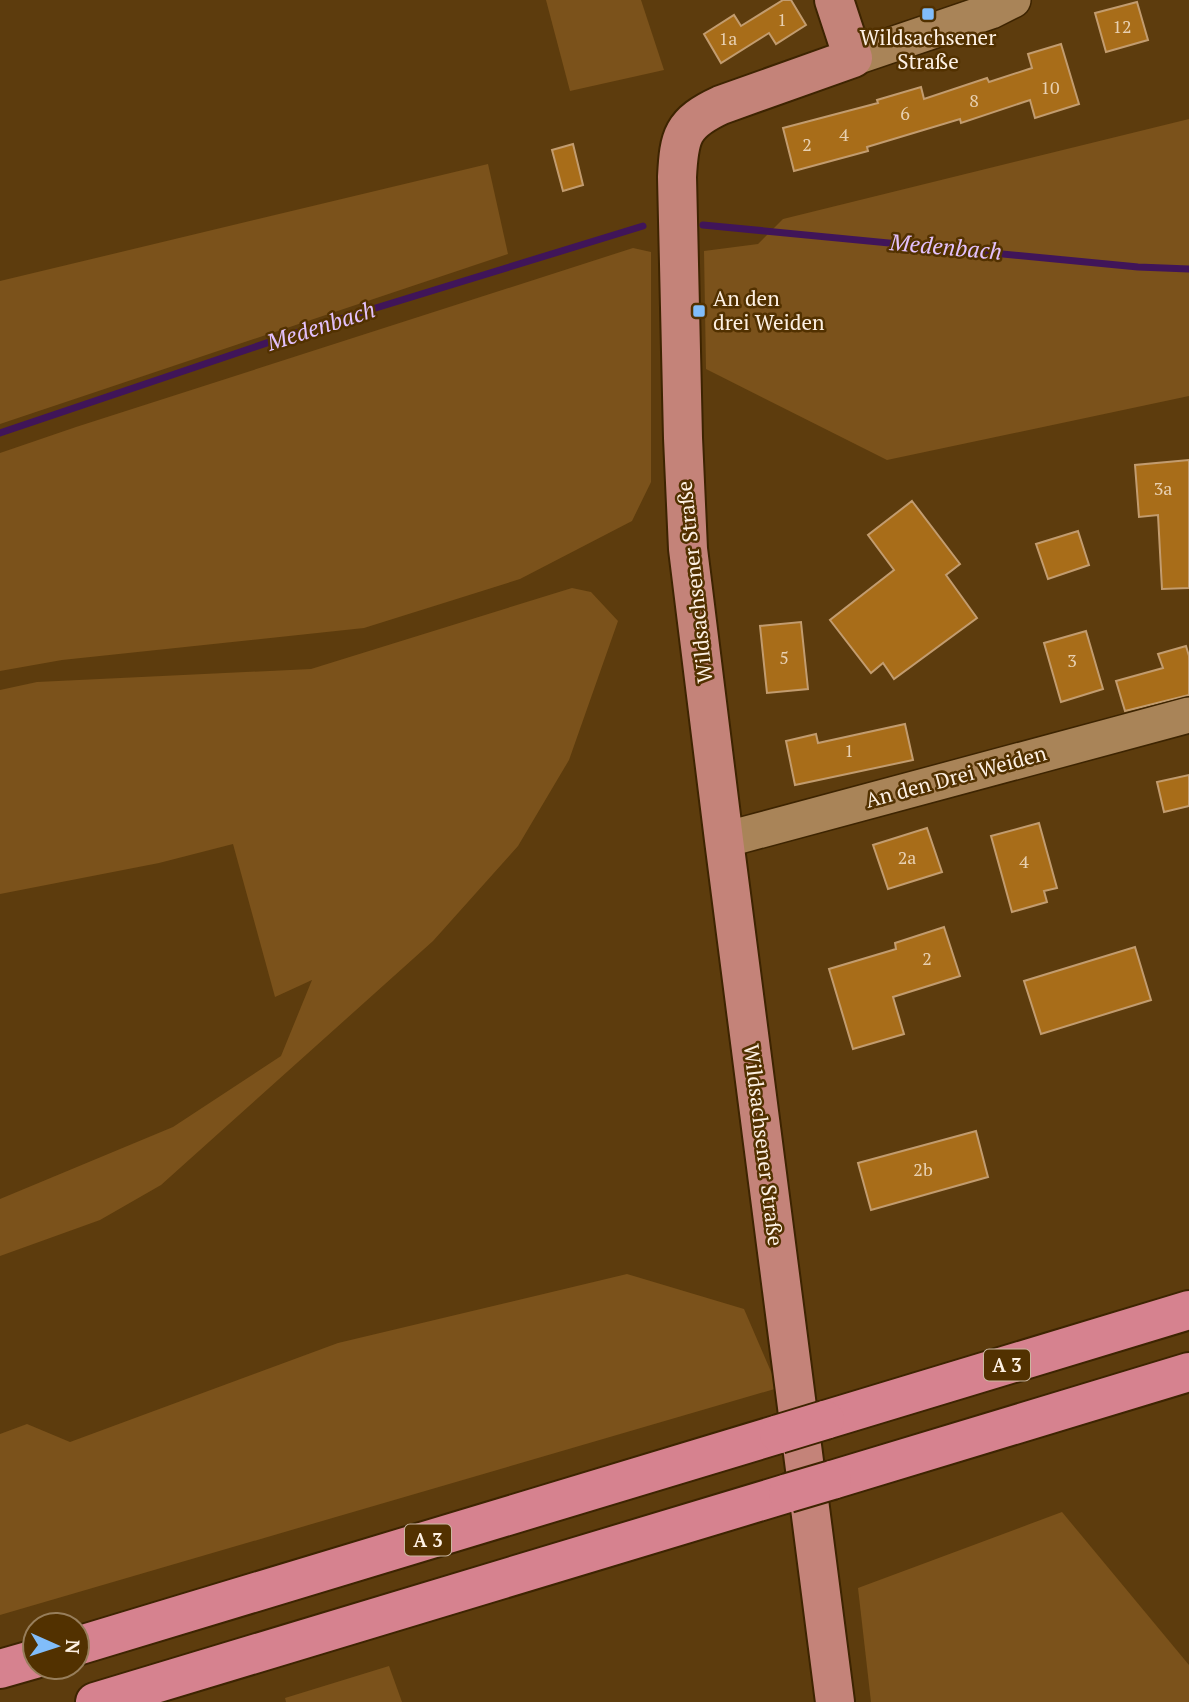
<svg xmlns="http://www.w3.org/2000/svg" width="1189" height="1702" font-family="'PT Serif',serif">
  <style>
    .green { fill: #7b521b }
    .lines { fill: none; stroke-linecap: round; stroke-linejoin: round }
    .stream { stroke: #401559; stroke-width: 7 }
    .building { fill: #a86d19; stroke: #c29c6f; stroke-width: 2 }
    .minor-casing { stroke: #3d2401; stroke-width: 38 }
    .major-casing { stroke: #3d2401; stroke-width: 42 }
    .highway-casing { stroke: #3d2401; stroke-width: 42 }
    .minor { stroke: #a98458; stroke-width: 35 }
    .major { stroke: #c48379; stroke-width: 38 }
    .highway { stroke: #d6828f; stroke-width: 38 }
    .highway-bridge-casing { stroke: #3d2401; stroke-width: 42; stroke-linecap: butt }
    .highway-bridge { stroke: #d6828f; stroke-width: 38 }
    .poi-dot { fill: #81bdfa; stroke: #523100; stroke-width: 2.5 }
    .labels { text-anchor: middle; stroke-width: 5; stroke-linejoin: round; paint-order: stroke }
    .number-label { font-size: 18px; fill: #e8d0b1 }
    .shield { fill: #523100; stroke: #cab7a0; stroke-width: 2 }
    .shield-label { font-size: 19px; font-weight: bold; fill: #fef1e4 }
    .poi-label { font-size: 21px; fill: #fef1e4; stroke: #523100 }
    .street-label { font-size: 21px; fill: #fef1e4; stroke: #523100 }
    .water-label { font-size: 23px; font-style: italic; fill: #e3c1fd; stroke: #523100 }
  </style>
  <rect width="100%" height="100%" fill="#5d3c0d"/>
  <g class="green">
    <path d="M546,0H641L664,70L570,91Z"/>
    <path d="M1189,119V396L887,460L706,369L704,251L758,244L783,219Z"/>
    <path d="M488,164L508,254L0,424V281Z"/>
    <path d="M633,248L651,252V482L632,521L520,579L364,628L62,660L0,671V453L76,427Z"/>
    <path d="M572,588L591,592L618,621L569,760L518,846L433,941L161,1185L100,1220L0,1256V1199L173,1127L281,1056L312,980L275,997L233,844L159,863L0,894V690L37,682L311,669Z"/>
    <path d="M627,1274L744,1309L778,1388L0,1615V1434L27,1424L70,1442L338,1343Z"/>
    <path d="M1062,1512L1189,1665V1702H871L858,1588Z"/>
    <path d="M389,1666L402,1702H286L285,1698Z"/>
  </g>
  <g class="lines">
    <g class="stream">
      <path d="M703,225L1138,267L1189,269"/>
      <path d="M0,433L317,326L643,226"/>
    </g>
  </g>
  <g class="building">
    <path d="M783,0H791L806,25L776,44L769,33L721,63L704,34L734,15L741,26Z"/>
    <path d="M1137,2L1148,40L1106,52L1095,13Z"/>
    <path d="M1061,44L1079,104L1035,118L1030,100L961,123L960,119L867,147L868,151L794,171L783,128L878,103L877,100L921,87L924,99L987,78L989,82L1032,68L1028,54Z"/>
    <path d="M573,144L583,185L563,191L552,150Z"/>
    <path d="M1189,460V588L1162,589L1158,515L1139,517L1135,465Z"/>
    <path d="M912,501L960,564L946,575L977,618L894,679L883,663L871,673L830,620L894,570L868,535Z"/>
    <path d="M1078,531L1089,565L1048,579L1036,544Z"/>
    <path d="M801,622L808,689L767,693L760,626Z"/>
    <path d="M1086,631L1103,689L1061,702L1044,643Z"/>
    <path d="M1186,646L1189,656V695L1125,711L1116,681L1163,668L1158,654Z"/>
    <path d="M905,724L913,760L795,785L786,741L816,734L818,743Z"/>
    <path d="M1189,775V806L1164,812L1157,782Z"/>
    <path d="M1039,823L1057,888L1044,891L1047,902L1012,912L991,836Z"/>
    <path d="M927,828L942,872L888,889L873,845Z"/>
    <path d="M944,927L960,976L893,997L904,1034L853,1049L829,969L896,949L895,943Z"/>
    <path d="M1135,947L1151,1000L1041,1034L1024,981Z"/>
    <path d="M976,1131L988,1177L871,1210L858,1163Z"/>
  </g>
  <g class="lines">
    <g class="minor-casing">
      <g id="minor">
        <path d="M853,58L991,11L1013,0"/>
        <path d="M724,840L1189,715"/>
      </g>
    </g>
    <g class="major-casing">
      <path id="major" d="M834,0L853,58L721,105C682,123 679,136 677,177L683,438L688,549L724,840L835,1702"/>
    </g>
    <g class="highway-casing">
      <g id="highway">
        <path d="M825,1420L1189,1310"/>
        <path d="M832,1480L1189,1372"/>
        <path d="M77,1646L779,1434"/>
        <path d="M0,1669L35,1659"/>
        <path d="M95,1702L788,1493"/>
      </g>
    </g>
    <use href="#minor" class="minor"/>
    <use href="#major" class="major"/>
    <use href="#highway" class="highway"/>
    <g class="highway-bridge-casing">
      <g id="highway-bridge">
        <path d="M779,1434L825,1420"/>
        <path d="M788,1493L832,1480"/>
      </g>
    </g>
    <use href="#highway-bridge" class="highway-bridge"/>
  </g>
  <g class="poi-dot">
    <rect x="921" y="7" width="14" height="14" rx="3.5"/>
    <rect x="692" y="304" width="14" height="14" rx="3.5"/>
  </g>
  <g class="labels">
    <g class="number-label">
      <text x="782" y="26">1</text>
      <text x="1122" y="33">12</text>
      <text x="728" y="45">1a</text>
      <text x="1050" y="94">10</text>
      <text x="974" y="107">8</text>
      <text x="905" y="120">6</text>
      <text x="844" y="141">4</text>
      <text x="807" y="151">2</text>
      <text x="1163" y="495">3a</text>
      <text x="784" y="664">5</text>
      <text x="1072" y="667">3</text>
      <text x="849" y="757">1</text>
      <text x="907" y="864">2a</text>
      <text x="1024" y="868">4</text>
      <text x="927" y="965">2</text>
      <text x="923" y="1176">2b</text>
    </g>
    <g class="shield">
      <rect x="984" y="1349.5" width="46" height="31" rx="5"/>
      <rect x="405" y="1524.5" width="46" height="31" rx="5"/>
    </g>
    <g class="shield-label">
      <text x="1007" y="1372">A 3</text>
      <text x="428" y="1547">A 3</text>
    </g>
    <g class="poi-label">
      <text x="928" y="45">Wildsachsener<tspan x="928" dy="24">Straße</tspan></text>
      <text x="713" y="306" text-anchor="start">An den<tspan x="713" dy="24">drei Weiden</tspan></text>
    </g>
    <g class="street-label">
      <text transform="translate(695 582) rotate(-96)" y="7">Wildsachsener Straße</text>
      <text transform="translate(956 777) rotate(-15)" y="7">An den Drei Weiden</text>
      <text transform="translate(763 1145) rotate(83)" y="7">Wildsachsener Straße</text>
    </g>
    <g class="water-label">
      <text transform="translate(946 247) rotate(5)" y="8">Medenbach</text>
      <text transform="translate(321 326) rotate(-18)" y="8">Medenbach</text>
    </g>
  </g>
  <g transform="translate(56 1646) rotate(93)"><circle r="33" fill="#523100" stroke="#977e5b" stroke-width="2"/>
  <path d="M0-5L12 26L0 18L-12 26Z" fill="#81bdfa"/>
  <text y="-10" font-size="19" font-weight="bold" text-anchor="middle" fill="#fef1e4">N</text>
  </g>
</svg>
